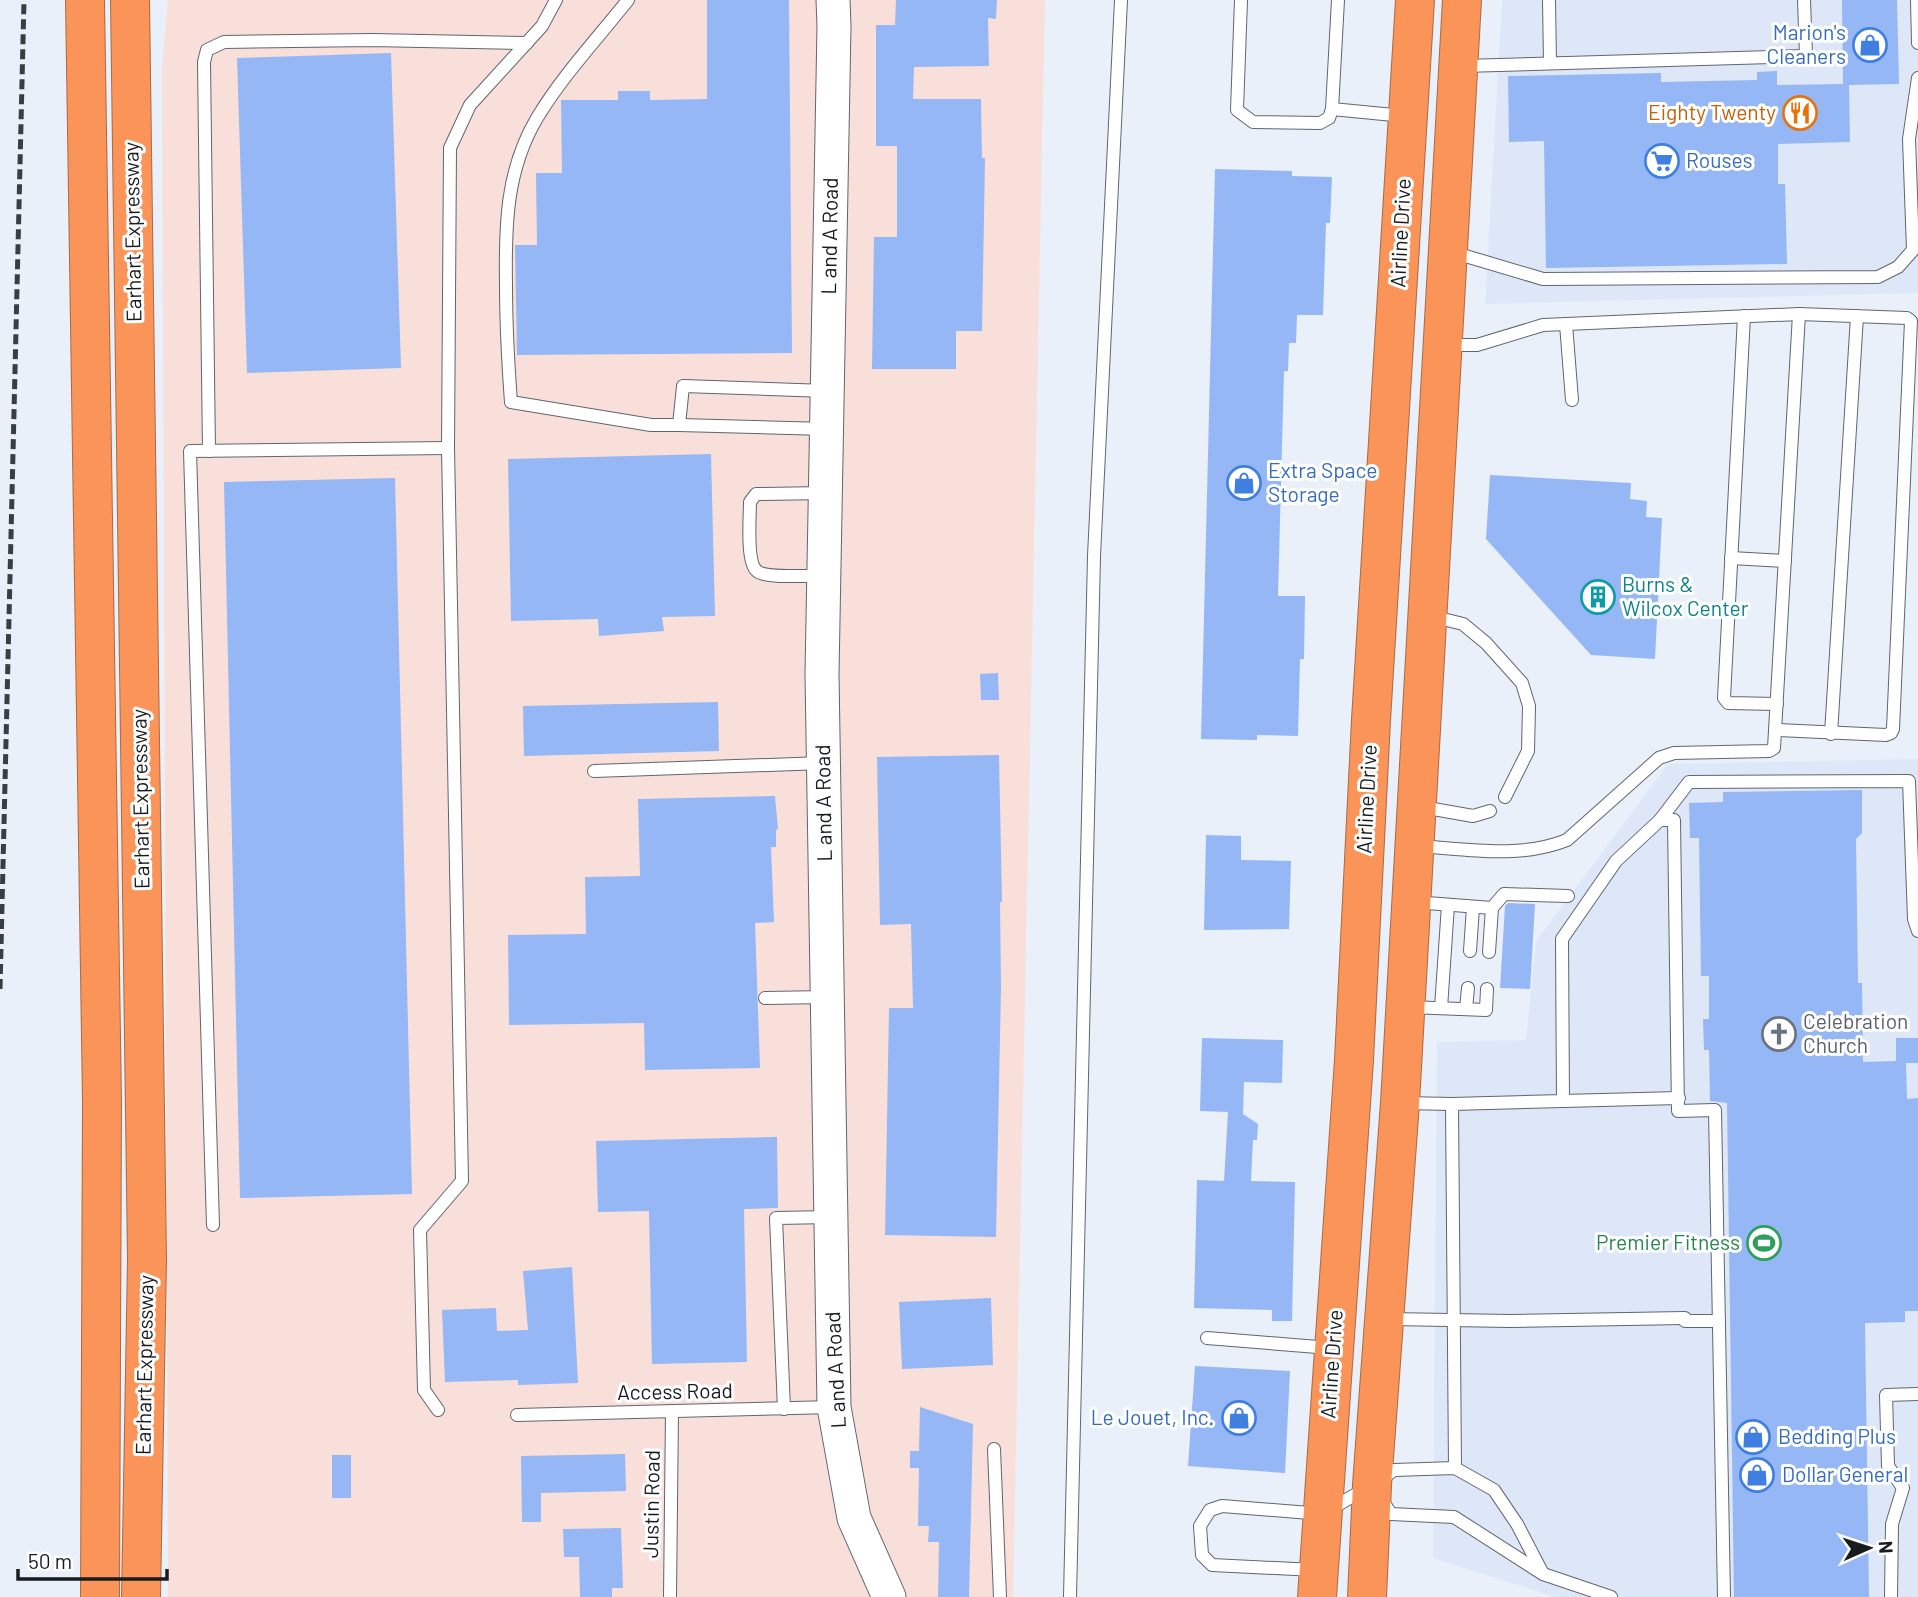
<svg xmlns="http://www.w3.org/2000/svg" width="1918" height="1597" font-family="Barlow,sans-serif">
  <style>
    .built { fill: #dde7f8 }
    .industrial { fill: #f9dfd9 }
    .building { fill: #95b7f6 }
    .lines { fill: none; stroke-linecap: round; stroke-linejoin: round }
    .lane-casing { stroke: #60656e; stroke-width: 14 }
    .secondary-casing { stroke: #60656e; stroke-width: 35 }
    .highway-casing { stroke: #ab6a44; stroke-width: 40 }
    .lane { stroke: #fff; stroke-width: 12 }
    .secondary { stroke: #fff; stroke-width: 33 }
    .highway { stroke: #fa9458; stroke-width: 38 }
    .rail { stroke: #3a3e42; stroke-width: 5; stroke-dasharray: 10 5; stroke-linecap: butt }
    .labels { text-anchor: middle; stroke-width: 6; stroke-linejoin: round; paint-order: stroke }
    .shop-label { font-size: 21px; fill: #366cbe; stroke: #fff; text-anchor: start }
    .food-label { font-size: 21px; fill: #c56008; stroke: #fff; text-anchor: end }
    .street-label { font-size: 21px; fill: #191c1f; stroke: #fff }
    .culture-label { font-size: 21px; fill: #0d838f; stroke: #fff; text-anchor: start }
    .worship-label { font-size: 21px; fill: #5b616d; stroke: #fff; text-anchor: start }
    .leisure-label { font-size: 21px; fill: #27864d; stroke: #fff; text-anchor: end }
  </style>
  <rect width="100%" height="100%" fill="#eaf0fa"/>
  <g class="built">
    <path d="M1502,0H1918V293L1485,304Z"/>
    <path d="M1918,759V1597H1555L1433,1558L1437,1042L1526,1040L1536,941L1668,764Z"/>
  </g>
  <path class="industrial" d="M168,0H1045L1013,1597H168L162,68Z"/>
  <g class="building">
    <path d="M707,0H789L792,353L517,355L515,245H537L536,173H562L561,100H618V91H650V100L707,99Z"/>
    <path d="M896,0H997L996,19L988,18L989,66L914,67L913,99H981L982,158H985L982,331H956V369H872L874,237H897V146H876V25H895Z"/>
    <path d="M1842,0H1897L1899,84L1849,85L1850,142L1778,144V184H1785L1787,264L1546,268L1544,141L1509,142L1508,76L1661,73V82L1757,80V72L1777,71V85L1843,84Z"/>
    <path d="M391,53L401,368L247,373L237,58Z"/>
    <path d="M1215,169L1292,171V176L1332,177L1330,223H1326L1323,315H1297L1296,343H1289L1288,371H1284L1278,596H1305L1304,659H1300L1298,736L1257,735V740L1201,739Z"/>
    <path d="M711,454L715,616L662,617L664,631L599,636L598,619L511,621L508,459Z"/>
    <path d="M1490,475L1631,483L1630,499L1647,501L1646,517L1662,518L1655,659L1591,655L1486,539Z"/>
    <path d="M395,478L412,1194L240,1198L224,482Z"/>
    <path d="M998,673L999,700H981L980,674Z"/>
    <path d="M718,702L719,751L524,756L523,706Z"/>
    <path d="M999,755L1002,902H1000L1001,986L996,1237L885,1235L889,1008H913L911,924L880,925L877,757Z"/>
    <path d="M1862,790V833L1856,839L1858,983H1862L1863,1062L1896,1061V1038H1918V1063H1906L1907,1099L1918,1098V1311H1905V1322L1865,1323L1869,1597H1734L1727,1103L1710,1101L1709,1050H1704L1703,1019H1709V976H1701L1699,838H1690L1689,803L1723,802V792Z"/>
    <path d="M775,796L778,829L776,830V847H771L774,922L755,923L760,1068L645,1070L644,1023L509,1025L508,935L586,934L585,877L640,876L638,799Z"/>
    <path d="M1206,835L1241,836V860L1291,861L1289,929L1204,930Z"/>
    <path d="M1508,903L1535,904L1530,989L1500,988L1505,906Z"/>
    <path d="M1202,1038L1283,1040L1282,1083L1244,1082L1243,1114L1258,1124L1257,1140H1253L1251,1181L1295,1182L1292,1321H1272V1310L1194,1308L1197,1180L1224,1181L1228,1112L1200,1111Z"/>
    <path d="M777,1137L778,1208L744,1209L747,1362L652,1364L649,1211L598,1212L596,1141Z"/>
    <path d="M572,1267L578,1383L518,1385V1380L445,1382L442,1310L496,1308L497,1331L528,1330L523,1271Z"/>
    <path d="M991,1298L993,1365L902,1369L899,1302Z"/>
    <path d="M1195,1366L1290,1371L1285,1473L1188,1466Z"/>
    <path d="M920,1407L973,1424L969,1597H938L939,1542H928L929,1526H918L919,1468H910V1451H919Z"/>
    <path d="M625,1454L626,1491L541,1493V1522H522L521,1456Z"/>
    <rect x="332" y="1455" width="19" height="43"/>
    <path d="M621,1528L623,1588H612V1597H580L579,1557H564L563,1529Z"/>
  </g>
  <g class="lines">
    <g class="lane-casing">
      <g id="lane">
        <path d="M628,0C597,39 563,75 537,118C506,170 505,226 506,284C506,323 508,362 511,402L651,425H679L683,386L826,391"/>
        <path d="M1241,0L1237,110L1253,122L1320,123L1329,118L1332,109L1338,0"/>
        <path d="M1549,0L1550,63"/>
        <path d="M1917,0L1918,43"/>
        <path d="M1463,66L1806,56L1804,0"/>
        <path d="M1332,109L1404,116"/>
        <path d="M1452,252L1543,279L1878,277L1898,267L1913,250L1909,139L1918,78"/>
        <path d="M1744,316L1724,698L1728,703L1777,704"/>
        <path d="M1566,324L1572,400"/>
        <path d="M1448,345H1477L1543,325L1799,314L1907,318L1911,321L1893,729L1891,733L1886,735L1776,730"/>
        <path d="M679,425L826,429"/>
        <path d="M209,451L204,62L207,50L224,42L372,40L527,43"/>
        <path d="M1731,558L1785,561"/>
        <path d="M822,576C809,575 766,579 757,571C746,563 750,516 750,502L756,494L825,493"/>
        <path d="M1431,616L1463,624L1486,643L1522,683L1529,706L1528,751L1505,797"/>
        <path d="M1831,734L1857,316"/>
        <path d="M594,771L823,763"/>
        <path d="M1422,807L1473,816L1490,811"/>
        <path d="M1660,820L1689,782L1909,781L1914,919L1918,931"/>
        <path d="M1418,846C1467,849 1520,859 1567,840L1659,758L1674,753L1769,751L1774,748L1799,314"/>
        <path d="M1414,902L1492,908L1489,952"/>
        <path d="M1492,908L1504,894L1568,896"/>
        <path d="M1470,951L1473,907"/>
        <path d="M765,998L827,997"/>
        <path d="M1409,1007L1486,1010L1487,989"/>
        <path d="M1441,1008L1448,905"/>
        <path d="M1466,1009L1468,988"/>
        <path d="M1563,1101L1679,1098"/>
        <path d="M1404,1103L1452,1104"/>
        <path d="M213,1225L190,451L448,448"/>
        <path d="M1389,1319L1511,1321L1685,1318"/>
        <path d="M1685,1321H1719"/>
        <path d="M1207,1338L1330,1348"/>
        <path d="M784,1409L776,1218L830,1217"/>
        <path d="M438,1410L424,1390L420,1230L462,1181L448,448L450,148L470,105L542,26L556,0"/>
        <path d="M517,1415L834,1407"/>
        <path d="M994,1449L1000,1597"/>
        <path d="M1455,1468L1452,1104L1563,1101L1562,939L1616,861L1660,820H1674L1678,1111L1715,1110L1724,1597"/>
        <path d="M1380,1480L1394,1470L1455,1468L1494,1490L1517,1524L1543,1574"/>
        <path d="M1382,1500L1391,1514L1454,1517L1543,1574L1611,1597"/>
        <path d="M1315,1570L1212,1565L1202,1555L1200,1526L1210,1510L1222,1506L1322,1514L1365,1489"/>
        <path d="M670,1597L672,1411"/>
        <path d="M1070,1597L1094,556L1121,0"/>
        <path d="M1891,1597L1892,1524L1903,1488L1888,1466L1886,1395L1918,1394"/>
      </g>
    </g>
    <g class="secondary-casing">
      <path id="secondary" d="M833,0L834,26L822,674L834,1407L854,1518L889,1597"/>
    </g>
    <g class="highway-casing">
      <g id="highway">
        <path d="M85,0L102,1102L100,1597"/>
        <path d="M130,0L147,1260L141,1597"/>
        <path d="M1317,1597L1354,1060L1371,720L1415,0"/>
        <path d="M1367,1597L1372,1485L1400,1103L1462,0"/>
      </g>
    </g>
    <use href="#lane" class="lane"/>
    <use href="#secondary" class="secondary"/>
    <use href="#highway" class="highway"/>
    <path class="rail" d="M0,989L24,0"/>
  </g>
  <defs>
    <g id="shop-ring" transform="scale(1.75)"><circle r="9.5" fill="#fff" stroke="#3f7fe0" stroke-width="1.5"/><path d="M-5-2.5h2.3a2.7 3.5 0 0 1 5.4 0H5L5.5 6h-11ZM-1.5-2.5h3a1.5 2.3 0 0 0-3 0Z" fill="#3f7fe0"/></g>
    <g id="restaurant-ring" transform="scale(1.75)"><circle r="9.5" fill="#fff" stroke="#e8710a" stroke-width="1.5"/><path d="M-5-6h1v4h1v-4h1v4h1v-4h1v5L-1.5 .5V6h-2V.5L-5-1ZM5-6V6H3V1.5H1.5Q1.5-4 5-6Z" fill="#e8710a"/></g>
    <g id="supermarket-ring" transform="scale(1.75)"><circle r="9.5" fill="#fff" stroke="#3f7fe0" stroke-width="1.5"/><path d="M-6-5.5h2.5l.6 2H6L4.5 2H-2.5L-4.4-4H-6ZM-1.5 3.2a1.3 1.3 0 1 0 .1 0ZM3 3.2a1.3 1.3 0 1 0 .1 0Z" fill="#3f7fe0"/></g>
    <g id="building-ring" transform="scale(1.75)"><circle r="9.5" fill="#fff" stroke="#0f9aa8" stroke-width="1.5"/><path d="M-4-6H4V6H1V3H-1V6H-4ZM-2.5-4.3h1.7v1.8h-1.7ZM.8-4.3h1.7v1.8H.8ZM-2.5-1h1.7V.8h-1.7ZM.8-1h1.7V.8H.8Z" fill="#0f9aa8"/></g>
    <g id="church-ring" transform="scale(1.75)"><circle r="9.5" fill="#fff" stroke="#6b7280" stroke-width="1.5"/><path d="M-1.2-6h2.4v3.5h3.3v2.4h-3.3V6h-2.4V-.1h-3.3v-2.4h3.3Z" fill="#6b7280"/></g>
    <g id="stadium-ring" transform="scale(1.75)"><circle r="9.5" fill="#fff" stroke="#2e9e5b" stroke-width="1.5"/><path d="M0-5a6.5 5 0 1 0 0 10a6.5 5 0 1 0 0-10ZM-3.5-1.8h7v3.6h-7Z" fill="#2e9e5b"/></g>
  </defs>
  <g fill-rule="evenodd">
    <use href="#shop-ring" x="1870" y="45"/>
    <use href="#restaurant-ring" x="1800" y="113"/>
    <use href="#supermarket-ring" x="1662" y="161"/>
    <use href="#shop-ring" x="1244" y="483"/>
    <use href="#building-ring" x="1598" y="597"/>
    <use href="#church-ring" x="1779" y="1034"/>
    <use href="#stadium-ring" x="1764" y="1243"/>
    <use href="#shop-ring" x="1239" y="1418"/>
    <use href="#shop-ring" x="1753" y="1437"/>
    <use href="#shop-ring" x="1757" y="1475"/>
  </g>
  <g class="labels">
    <g class="shop-label">
      <text x="1846" y="40" text-anchor="end">Marion's<tspan x="1846" dy="24">Cleaners</tspan></text>
      <text x="1686" y="168">Rouses</text>
      <text x="1268" y="478">Extra Space<tspan x="1268" dy="24">Storage</tspan></text>
      <text x="1214" y="1425" text-anchor="end">Le Jouet, Inc.</text>
      <text x="1778" y="1444">Bedding Plus</text>
      <text x="1782" y="1482">Dollar General</text>
    </g>
    <g class="food-label">
      <text x="1776" y="120">Eighty Twenty</text>
    </g>
    <g class="street-label">
      <text transform="translate(133 232) rotate(-91)" y="7">Earhart Expressway</text>
      <text transform="translate(1401 233) rotate(-87)" y="7">Airline Drive</text>
      <text transform="translate(830 236) rotate(-89)" y="7">L and A Road</text>
      <text transform="translate(141 799) rotate(-91)" y="7">Earhart Expressway</text>
      <text transform="translate(1367 799) rotate(-87)" y="7">Airline Drive</text>
      <text transform="translate(824 803) rotate(-91)" y="7">L and A Road</text>
      <text transform="translate(1332 1364) rotate(-86)" y="7">Airline Drive</text>
      <text transform="translate(145 1365) rotate(-89)" y="7">Earhart Expressway</text>
      <text transform="translate(836 1370) rotate(-93)" y="7">L and A Road</text>
      <text transform="translate(675 1392) rotate(-1)" y="7">Access Road</text>
      <text transform="translate(652 1504) rotate(-89)" y="7">Justin Road</text>
    </g>
    <g class="culture-label">
      <text x="1622" y="592">Burns &amp;<tspan x="1622" dy="24">Wilcox Center</tspan></text>
    </g>
    <g class="worship-label">
      <text x="1803" y="1029">Celebration<tspan x="1803" dy="24">Church</tspan></text>
    </g>
    <g class="leisure-label">
      <text x="1740" y="1250">Premier Fitness</text>
    </g>
  </g>
  <g transform="translate(1869 1548) rotate(87)" stroke="#ffffff" stroke-width="5" paint-order="stroke">
  <path d="M0-5L12 26L0 18L-12 26Z" fill="#191c1f"/>
  <text y="-10" font-size="19" font-weight="bold" text-anchor="middle" fill="#191c1f">N</text>
  </g>
  <path d="M18 1569v10h149v-10" fill="none" stroke="#191c1f" stroke-width="3.5"/>
  <text x="28" y="1569" font-size="21" fill="#191c1f" stroke="#ffffff" stroke-width="5" paint-order="stroke">50 m</text>
</svg>
